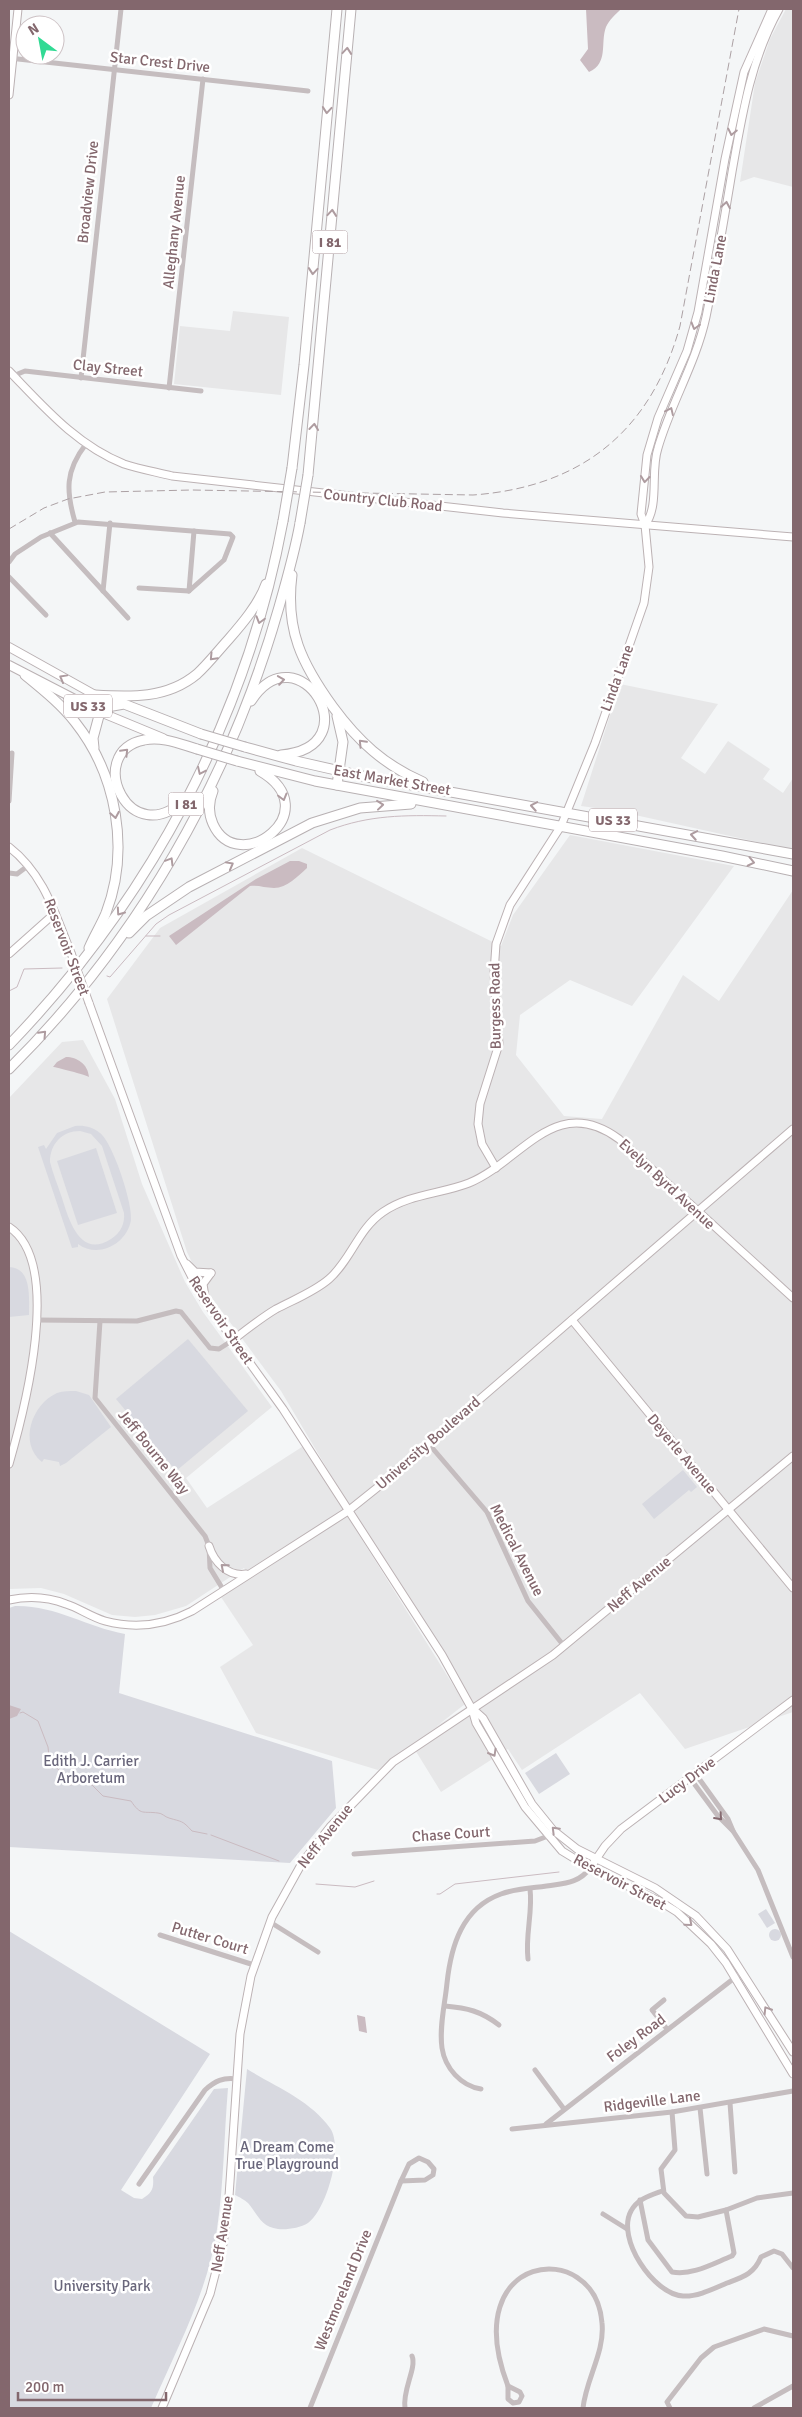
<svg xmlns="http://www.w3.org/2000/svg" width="802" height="2417" font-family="Signika,sans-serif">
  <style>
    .built { fill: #e7e7e8 }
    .green { fill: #d8d9e0; fill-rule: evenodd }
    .water { fill: #cabbc1 }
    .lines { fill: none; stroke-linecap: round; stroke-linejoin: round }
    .stream { stroke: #cabbc1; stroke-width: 1 }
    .secondary-casing { stroke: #bcb2b4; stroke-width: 9 }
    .primary-casing { stroke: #bab1b3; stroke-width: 10 }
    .highway-casing { stroke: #b8b1b3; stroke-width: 11 }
    .street { stroke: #c5bdbf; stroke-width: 5 }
    .secondary { stroke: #fff; stroke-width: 7 }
    .primary { stroke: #fff; stroke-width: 8 }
    .highway { stroke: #fff; stroke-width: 9 }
    .rail { stroke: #aca1a4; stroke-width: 1; stroke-dasharray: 8 4; stroke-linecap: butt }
    .secondary-bridge-casing { stroke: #bcb2b4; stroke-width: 9; stroke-linecap: butt }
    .highway-bridge-casing { stroke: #b8b1b3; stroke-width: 11; stroke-linecap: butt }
    .secondary-bridge { stroke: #fff; stroke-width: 7 }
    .highway-bridge { stroke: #fff; stroke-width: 9 }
    .oneway { stroke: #ae9ca0 }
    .oneway2 { stroke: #866b71 }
    .labels { text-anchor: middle; stroke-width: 5; stroke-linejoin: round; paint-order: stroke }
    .shield { fill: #fff; stroke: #a89599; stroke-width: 1 }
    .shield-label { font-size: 14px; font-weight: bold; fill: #83676d }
    .street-label { font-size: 15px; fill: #83676d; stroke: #fff }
    .park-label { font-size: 15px; fill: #69667b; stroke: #fff }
  </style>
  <rect width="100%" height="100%" fill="#f4f6f7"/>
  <g class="built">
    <path d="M786,9H793V187L754,177L740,182L755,83L770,39Z"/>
    <path d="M233,311L289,317L281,395L174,384L180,326L230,331Z"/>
    <path d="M620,684L718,704L681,758L705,774L728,741L770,769L763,779L783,793L793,778V850L617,811L581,806Z"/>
    <path d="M570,835L734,866L632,1006L570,980L520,1015L516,1055L564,1116L602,1119L683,975L719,1001L793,890V1712L685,1749L640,1693L522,1770L508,1749L441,1792L412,1745L378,1770L256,1733L220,1667L253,1645L221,1597L346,1514L465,1704L437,1726L468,1706L281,1391L203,1286L187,1252L107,999L160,928L302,848L501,946L513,915Z"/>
    <path d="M83,1040L115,1099L142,1184L185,1282L203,1312L272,1407L186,1478L207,1508L305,1445L344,1510L281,1549L248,1573L244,1568L186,1606L155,1615L135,1617L112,1615L64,1594L41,1588L9,1589V1098L62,1042Z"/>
  </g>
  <g class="green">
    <path d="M75,1126C84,1125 93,1127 100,1133C113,1143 133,1204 131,1220C127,1244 98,1259 78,1244V1247L72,1248L38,1147L44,1145L46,1149L57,1133ZM80,1131L91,1134L102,1146L124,1213C125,1223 121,1233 111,1239C80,1259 69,1220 62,1198C58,1186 53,1174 50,1162C50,1144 62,1131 80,1131Z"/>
    <path d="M96,1148L117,1213L78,1225L57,1161Z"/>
    <path d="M9,1267C32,1268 29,1297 29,1315L9,1317Z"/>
    <path d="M188,1339L248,1411L176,1471L116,1399Z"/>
    <path d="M76,1391L89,1395L111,1427L66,1463L60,1466L59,1462L44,1459L42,1462C18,1443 32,1404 57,1393C63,1391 70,1391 76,1391Z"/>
    <path d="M683,1470L697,1487L691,1492L689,1490L654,1519L642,1504Z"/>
    <path d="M15,1606C55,1605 87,1627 125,1634L119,1693L332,1761L336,1808L290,1863L9,1847V1608Z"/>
    <path d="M556,1753L570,1774L539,1794L525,1773Z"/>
    <path d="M766,1909L775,1923L767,1928L758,1914Z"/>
    <circle cx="775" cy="1935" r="6"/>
    <path d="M9,1931L210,2054L121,2190L134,2198L142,2199C152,2193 154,2189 153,2177L214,2089L228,2088C224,2135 224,2183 217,2229C208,2292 176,2350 151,2408H9Z"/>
    <path d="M247,2069C276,2087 310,2100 330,2128C344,2148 327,2209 308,2223C300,2228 287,2230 278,2229C261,2227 258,2215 248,2203C245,2200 239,2197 235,2195Z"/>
  </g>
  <g class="water">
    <path d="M586,9H621C616,14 609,20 606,27C600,43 609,63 589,72L580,60L588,49Z"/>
    <path d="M290,861H299L307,864V868C298,876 287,888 274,888C265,888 259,885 250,886L176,945L169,936L256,879Z"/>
    <path d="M66,1057C77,1057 88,1064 89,1077C86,1075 56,1067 53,1067L57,1062Z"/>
    <path d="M9,1705L21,1709L17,1716L9,1719Z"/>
    <path d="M357,2015L365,2017L367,2033L359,2031Z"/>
  </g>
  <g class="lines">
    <g class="stream">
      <path d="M146,936H160"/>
      <path d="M107,976L110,977L156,924L169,915L330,830C369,815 405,815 446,816"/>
      <path d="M9,991L17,987L24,969L62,968"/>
      <path d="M20,1713L23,1712L38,1721L48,1747L49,1756L69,1785L85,1783L92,1785L103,1796L131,1801C141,1816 143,1811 158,1813C162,1813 165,1817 169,1818C182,1822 182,1820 192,1831L207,1834"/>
      <path d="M211,1835L279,1861"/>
      <path d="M316,1884L355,1887L374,1881"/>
      <path d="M437,1894H440L455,1884L559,1872"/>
    </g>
    <g class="secondary-casing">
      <g id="secondary">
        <path d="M9,95L18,9"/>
        <path d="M9,371C43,406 76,445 124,464C139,469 156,472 172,476L503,513L793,537"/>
        <path d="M645,525C660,505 650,472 658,448C671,403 696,363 706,317C716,269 724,220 732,172C742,115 751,59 779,9"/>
        <path d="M9,847C44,874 55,914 71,953"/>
        <path d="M9,954L55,913"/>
        <path d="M89,1003L181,1256L201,1295L283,1409L442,1655L472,1709L476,1723L525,1807L562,1851L590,1868L661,1902L677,1912L711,1944L726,1963L793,2074"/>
        <path d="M496,1168L482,1144L478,1124L480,1104L499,1044L494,973L496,944L510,905L561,826L595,743L644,603L649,567L645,525L641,514L647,455L658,418L687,351L698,312L725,159L744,72L772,9"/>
        <path d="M9,1227C64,1263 24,1412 9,1464"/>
        <path d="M187,1264L195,1272L211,1273"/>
        <path d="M205,1297L203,1284L211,1273"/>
        <path d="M572,1320L793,1588"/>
        <path d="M233,1340C247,1329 261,1318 276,1309C293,1300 314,1292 329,1279C351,1260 358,1229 383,1212C409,1194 441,1194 469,1183C522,1161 555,1092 619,1139L793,1298"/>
        <path d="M209,1546C214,1562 228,1577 246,1574"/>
        <path d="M9,1600C28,1596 48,1597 66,1604C79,1608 91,1617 105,1621C135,1629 165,1625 192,1611L348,1511L378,1487L793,1129"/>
        <path d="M473,1709L483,1718L532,1804L553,1830L577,1849L655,1888L696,1916L727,1949L793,2052"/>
        <path d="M590,1868L605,1846L621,1829L793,1700"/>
        <path d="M162,2408L210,2294L223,2244L228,2211L240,2034L251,1976L272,1917L302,1863L330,1827L393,1762L553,1655L793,1456"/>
      </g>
    </g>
    <g class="primary-casing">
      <g id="primary">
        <path d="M9,647L95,695L124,704"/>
        <path d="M9,665L100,712L163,738"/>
      </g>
    </g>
    <g class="highway-casing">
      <g id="highway">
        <path d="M292,468L304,365L337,9"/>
        <path d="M308,475L351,9"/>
        <path d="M292,575C285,630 302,664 333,707C358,741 384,765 423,782"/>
        <path d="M25,675C42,689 61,704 75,722C117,775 130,850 106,913C101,925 94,936 89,948"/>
        <path d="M95,695C131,697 167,699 197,674C208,664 218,651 228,640C242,624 259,604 266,584"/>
        <path d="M251,701C298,628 373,747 281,755"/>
        <path d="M245,747L296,761L362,776L793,854"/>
        <path d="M94,748L93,738L100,712L107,707L124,704L201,734"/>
        <path d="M237,761L315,781L722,856L793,871"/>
        <path d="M337,785L343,742L337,716"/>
        <path d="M213,791C208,803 208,813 213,824C238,879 329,811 260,771"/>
        <path d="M186,798C130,855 83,752 144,740C162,736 180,744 197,749"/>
        <path d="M129,933L146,916L189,887L312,823L360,808L411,804"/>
        <path d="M9,1045C149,900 246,720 283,521"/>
        <path d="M9,1069C137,942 230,780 279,607C287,579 295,551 300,523"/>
      </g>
    </g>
    <g class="street">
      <path d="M9,58L308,91"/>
      <path d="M13,376L25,371L201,391"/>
      <path d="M81,378L121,9"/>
      <path d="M169,388L203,79"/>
      <path d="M75,522C66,491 65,471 86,444"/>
      <path d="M50,533L128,618"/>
      <path d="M9,562L15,554L41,537L78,522L230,534L233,537L224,560L189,591"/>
      <path d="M9,577L46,615"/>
      <path d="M139,588L189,591L194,531"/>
      <path d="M103,591L110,523"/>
      <path d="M9,801L12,753"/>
      <path d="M9,873L17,874L29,865"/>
      <path d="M37,1320L137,1321L176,1311L181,1312L210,1348L219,1349L233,1340"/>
      <path d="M100,1321L95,1398L205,1536L209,1546L210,1568L224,1591"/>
      <path d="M428,1443L487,1512L528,1601L564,1646"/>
      <path d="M690,1778L718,1816L733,1831L728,1819L695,1773"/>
      <path d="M733,1831L758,1870L793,1957"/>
      <path d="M354,1854L535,1841L548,1836"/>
      <path d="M270,1922L318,1952"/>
      <path d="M160,1935L254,1965"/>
      <path d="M528,1959C525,1935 533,1912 530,1889"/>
      <path d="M664,2000L652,2010L667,2029"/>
      <path d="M445,2006C467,2008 481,2011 499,2025"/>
      <path d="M535,2070L564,2109"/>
      <path d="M481,2089C461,2086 445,2068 442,2048C439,2027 445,2004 447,1983C451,1946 462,1908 501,1894C517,1888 536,1888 554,1885C568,1883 581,1881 590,1868"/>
      <path d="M730,2103L735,2172"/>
      <path d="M700,2108L707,2174"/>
      <path d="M546,2124L737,1976"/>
      <path d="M512,2129L672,2112L793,2091"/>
      <path d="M419,2158L428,2162L434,2169L433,2175L425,2180L401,2181L409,2164Z"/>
      <path d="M139,2184L205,2090C215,2081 223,2077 237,2079"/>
      <path d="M662,2191C651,2195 637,2199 631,2211C616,2238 653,2294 683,2296C697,2297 713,2289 727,2283C743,2277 754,2274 761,2257L774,2251L782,2254L793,2268"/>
      <path d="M640,2200L648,2240L672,2272C692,2276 714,2263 732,2256L734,2253L726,2210L698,2217L686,2216L664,2193L661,2169L675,2150L672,2112"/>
      <path d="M726,2210L757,2198L793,2193"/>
      <path d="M603,2214L627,2229"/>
      <path d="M508,2386C456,2252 595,2236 602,2323C605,2352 586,2379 583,2408"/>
      <path d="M508,2386L520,2392L522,2396L519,2402L513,2403L508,2399Z"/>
      <path d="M310,2408L401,2181"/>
      <path d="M405,2408C402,2390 417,2368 412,2356"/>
      <path d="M670,2408L667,2402L701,2358L714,2347L764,2329L793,2336"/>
      <path d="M754,2408L793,2386"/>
    </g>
    <use href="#secondary" class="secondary"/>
    <use href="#primary" class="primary"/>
    <use href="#highway" class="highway"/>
    <path class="rail" d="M9,529L44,508L68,499L105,492L192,490L473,495C582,487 651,431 680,326L739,9"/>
    <g class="secondary-bridge-casing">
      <path id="secondary-bridge" d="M71,953L89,1003"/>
    </g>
    <g class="highway-bridge-casing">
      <g id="highway-bridge">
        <path d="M283,521L292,468"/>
        <path d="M300,523L308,475"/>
        <path d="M201,734L245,747"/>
        <path d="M197,749L237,761"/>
      </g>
    </g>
    <use href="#secondary-bridge" class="secondary-bridge"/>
    <use href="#highway-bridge" class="highway-bridge"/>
  </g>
  <defs><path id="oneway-chevron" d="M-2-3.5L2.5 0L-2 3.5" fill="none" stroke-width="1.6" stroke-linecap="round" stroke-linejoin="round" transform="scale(1.25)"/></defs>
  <g class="oneway">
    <use href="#oneway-chevron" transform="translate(347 51) rotate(-85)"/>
    <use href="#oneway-chevron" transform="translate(327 110) rotate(95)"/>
    <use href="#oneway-chevron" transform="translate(732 132) rotate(102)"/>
    <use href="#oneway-chevron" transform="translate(726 205) rotate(-80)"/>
    <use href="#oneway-chevron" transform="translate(332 213) rotate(-85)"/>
    <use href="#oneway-chevron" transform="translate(313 271) rotate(95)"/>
    <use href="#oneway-chevron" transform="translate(695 326) rotate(106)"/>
    <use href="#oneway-chevron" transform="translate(670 411) rotate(-65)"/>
    <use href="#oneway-chevron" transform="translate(314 427) rotate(-84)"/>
    <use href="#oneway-chevron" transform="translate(645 479) rotate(96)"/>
    <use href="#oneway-chevron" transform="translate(260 620) rotate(106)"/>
    <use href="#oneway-chevron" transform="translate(213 657) rotate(133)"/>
    <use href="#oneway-chevron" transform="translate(63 678) rotate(-151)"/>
    <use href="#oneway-chevron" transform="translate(281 680) rotate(-9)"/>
    <use href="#oneway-chevron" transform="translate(362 743) rotate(-134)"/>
    <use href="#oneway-chevron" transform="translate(125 752) rotate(-46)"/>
    <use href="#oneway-chevron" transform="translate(201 771) rotate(115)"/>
    <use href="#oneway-chevron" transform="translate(283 797) rotate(75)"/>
    <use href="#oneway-chevron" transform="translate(380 805) rotate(-6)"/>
    <use href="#oneway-chevron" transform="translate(534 806) rotate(-170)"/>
    <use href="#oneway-chevron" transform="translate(115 815) rotate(80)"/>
    <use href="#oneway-chevron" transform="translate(694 835) rotate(-170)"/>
    <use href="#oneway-chevron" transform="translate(170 861) rotate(-59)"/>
    <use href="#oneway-chevron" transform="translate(751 862) rotate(12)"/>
    <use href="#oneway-chevron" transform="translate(230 865) rotate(-29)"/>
    <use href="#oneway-chevron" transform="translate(120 912) rotate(125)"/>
    <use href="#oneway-chevron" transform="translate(43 1034) rotate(-47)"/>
    <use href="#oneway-chevron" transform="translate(224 1567) rotate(-139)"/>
    <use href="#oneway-chevron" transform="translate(493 1753) rotate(60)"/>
    <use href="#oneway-chevron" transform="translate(555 1830) rotate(-135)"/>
    <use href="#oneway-chevron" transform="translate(689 1923) rotate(41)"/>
    <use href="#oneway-chevron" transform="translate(767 2010) rotate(-122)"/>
  </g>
  <use class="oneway2" href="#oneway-chevron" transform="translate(719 1817) rotate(48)"/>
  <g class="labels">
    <g class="shield">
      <rect x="312.5" y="230.5" width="35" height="23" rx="4"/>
      <rect x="64" y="694.5" width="48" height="23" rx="4"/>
      <rect x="168.5" y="792.5" width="35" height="23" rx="4"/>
      <rect x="589" y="808.5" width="48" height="23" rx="4"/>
    </g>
    <g class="shield-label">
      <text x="330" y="247">I 81</text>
      <text x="88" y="711">US 33</text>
      <text x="186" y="809">I 81</text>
      <text x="613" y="825">US 33</text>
    </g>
    <g class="street-label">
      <text transform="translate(160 62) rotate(6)" y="5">Star Crest Drive</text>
      <text transform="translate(88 192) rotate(-84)" y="5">Broadview Drive</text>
      <text transform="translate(174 232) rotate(-84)" y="5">Alleghany Avenue</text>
      <text transform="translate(715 269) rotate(-79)" y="5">Linda Lane</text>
      <text transform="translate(108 368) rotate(6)" y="5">Clay Street</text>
      <text transform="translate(383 500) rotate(6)" y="5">Country Club Road</text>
      <text transform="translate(617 678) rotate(-70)" y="5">Linda Lane</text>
      <text transform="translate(392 780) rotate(10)" y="5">East Market Street</text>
      <text transform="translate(67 947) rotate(69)" y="5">Reservoir Street</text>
      <text transform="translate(495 1006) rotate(-91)" y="5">Burgess Road</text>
      <text transform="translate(667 1184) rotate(43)" y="5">Evelyn Byrd Avenue</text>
      <text transform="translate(221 1320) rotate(56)" y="5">Reservoir Street</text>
      <text transform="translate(428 1443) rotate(-41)" y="5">University Boulevard</text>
      <text transform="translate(154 1452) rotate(51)" y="5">Jeff Bourne Way</text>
      <text transform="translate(682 1454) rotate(50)" y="5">Deyerle Avenue</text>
      <text transform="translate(517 1550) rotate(63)" y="5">Medical Avenue</text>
      <text transform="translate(639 1584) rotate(-40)" y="5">Neff Avenue</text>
      <text transform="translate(687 1780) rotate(-37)" y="5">Lucy Drive</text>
      <text transform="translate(451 1834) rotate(-4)" y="5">Chase Court</text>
      <text transform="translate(325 1836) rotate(-51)" y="5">Neff Avenue</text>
      <text transform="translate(620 1882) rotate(28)" y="5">Reservoir Street</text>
      <text transform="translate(210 1938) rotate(17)" y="5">Putter Court</text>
      <text transform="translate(636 2038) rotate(-37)" y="5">Foley Road</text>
      <text transform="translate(652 2101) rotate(-7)" y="5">Ridgeville Lane</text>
      <text transform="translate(222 2234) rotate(-81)" y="5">Neff Avenue</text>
      <text transform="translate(343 2290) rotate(-68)" y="5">Westmoreland Drive</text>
    </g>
    <g class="park-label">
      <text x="91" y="1766">Edith J. Carrier<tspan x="91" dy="17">Arboretum</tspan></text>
      <text x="287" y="2152">A Dream Come<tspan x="287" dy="17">True Playground</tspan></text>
      <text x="102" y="2291">University Park</text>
    </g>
  </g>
  <rect width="802" height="2417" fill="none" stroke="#83676d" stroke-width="20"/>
  <g transform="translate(40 40) rotate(328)"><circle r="24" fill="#ffffff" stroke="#cdc2c5"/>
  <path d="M0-4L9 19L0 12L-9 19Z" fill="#31da94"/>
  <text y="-8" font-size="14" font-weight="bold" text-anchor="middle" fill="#83676d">N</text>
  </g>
  <path d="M18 2392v8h148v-8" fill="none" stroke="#83676d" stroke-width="2.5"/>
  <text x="25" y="2392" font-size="15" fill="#83676d" stroke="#ffffff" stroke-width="4" paint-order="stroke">200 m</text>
</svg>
